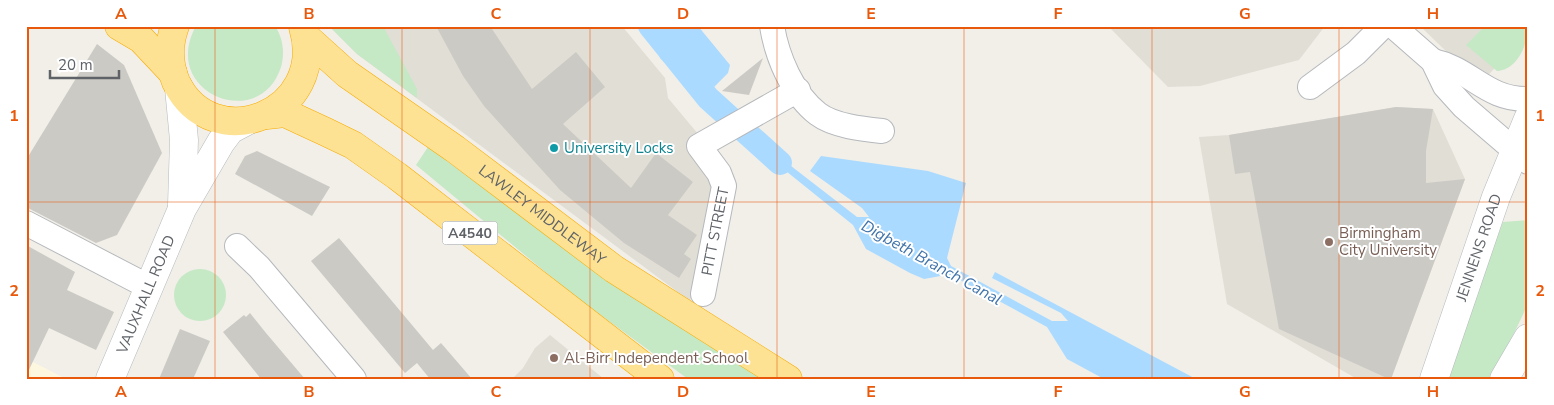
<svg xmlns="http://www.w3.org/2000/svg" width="1554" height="405" font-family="'Nunito Sans',sans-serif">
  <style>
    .commercial { fill: #fef7e0 }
    .education { fill: #e1ded6 }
    .green { fill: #c5e8c5 }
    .water { fill: #aadaff }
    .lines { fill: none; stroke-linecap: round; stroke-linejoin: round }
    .canal { stroke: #aadaff; stroke-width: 24 }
    .building { fill: #cccac5 }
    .street-casing { stroke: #b5b8bc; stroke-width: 26 }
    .secondary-casing { stroke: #b6babf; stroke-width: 29 }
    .highway-casing { stroke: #f9ab00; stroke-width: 29 }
    .street { stroke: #fff; stroke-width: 24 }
    .secondary { stroke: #fff; stroke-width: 28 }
    .highway { stroke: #fde293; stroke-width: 28 }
    .grid { fill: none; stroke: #e8590c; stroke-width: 1; stroke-opacity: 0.55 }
    .culture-dot { fill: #0f9aa8; stroke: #fff; stroke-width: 2 }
    .education-dot { fill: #8d6e63; stroke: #fff; stroke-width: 2 }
    .labels { text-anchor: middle; stroke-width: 4; stroke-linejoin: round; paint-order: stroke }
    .shield { fill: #fff; stroke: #8f9295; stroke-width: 1 }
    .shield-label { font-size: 14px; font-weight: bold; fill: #5f6368 }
    .culture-label { font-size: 15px; fill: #0d838f; stroke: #fff; text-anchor: start }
    .street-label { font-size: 15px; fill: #5f6368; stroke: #fff }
    .education-label { font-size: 15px; fill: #785e54; stroke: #fff; text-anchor: start }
    .water-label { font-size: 16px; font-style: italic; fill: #4174aa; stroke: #fff }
    .neatline { fill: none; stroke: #e8590c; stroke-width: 2 }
    .grid-label { font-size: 16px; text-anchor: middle; font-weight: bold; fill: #e8590c }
  </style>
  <rect width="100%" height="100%" fill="#f1efe8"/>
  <path class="commercial" d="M26,359L33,362L66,379H26Z"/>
  <g class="education">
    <path d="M332,26H622L665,78L668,98L714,153L719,191L690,301L357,54L332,29Z"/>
    <path d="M1108,26H1325L1299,60L1200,86L1168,87Z"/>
    <path d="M1420,26H1528V32L1480,84Z"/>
    <path d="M1396,107L1433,109L1465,179L1391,379H1357L1227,304L1199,137L1229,135Z"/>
    <path d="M550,335L604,379H512L523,368L535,348Z"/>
  </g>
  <g class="green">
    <path d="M196,26H275C283,38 285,53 281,67C260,133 159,93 196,26Z"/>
    <path d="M332,26H383L417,89V98L357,54L332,29Z"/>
    <path d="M1485,26H1528C1528,45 1517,70 1497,71L1466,45Z"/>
    <path d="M428,147L615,285L761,379H688L572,294L416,165Z"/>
    <path d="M1528,220V304L1492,379H1444L1503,222Z"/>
    <circle cx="200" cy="295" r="26"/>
  </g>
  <g class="water">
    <path d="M646,26H654L659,32L666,35L664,26H698L730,65L728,73L713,88L714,96L702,99L660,58L656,40Z"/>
    <path d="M762,141L782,159L857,217H869L862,208L810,171L821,156L928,171L966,183L947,258L951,266L1052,321H1068L1061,313L992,278L995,272L1196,379H1104L1067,359L1047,327L960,280L946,275L924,279L910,273L866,249L853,225L751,143Z"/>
  </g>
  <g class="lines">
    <path class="canal" d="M650,26L708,98L780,163"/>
  </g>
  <g class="building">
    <path d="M436,26H490L532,89L576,52L605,87L563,124L631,188L656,153L693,182L668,215L697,235L684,254L691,259L679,278L624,243L560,190L484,106L463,76Z"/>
    <path d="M97,44L124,65L162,153L117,235L96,243L26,207V160Z"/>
    <path d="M763,58L749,95L722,91Z"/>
    <path d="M1396,107L1433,109L1426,151V183L1465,179L1391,379H1389L1279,329L1250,172L1235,174L1229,135Z"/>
    <path d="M257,151L330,187L312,216L235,174L245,156Z"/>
    <path d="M339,238L433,350L441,343L472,379H430L417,363L405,373L311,261Z"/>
    <path d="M26,245L75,272L67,290L114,312L96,350L49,328L26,376Z"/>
    <path d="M250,313L266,333L305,379H261L223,332L244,315L246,317Z"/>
    <path d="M180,329L210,341L193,379H159Z"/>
  </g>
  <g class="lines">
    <g class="street-casing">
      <g id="street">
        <path d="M772,26C777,57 793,95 818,114C834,126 863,129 882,131"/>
        <path d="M1393,26L1433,61L1445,86L1464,107L1528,162"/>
        <path d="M1433,61C1471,69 1486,100 1528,99"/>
        <path d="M1310,87L1356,53L1383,26"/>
        <path d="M26,223L147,286"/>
        <path d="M237,246L259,267L354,379"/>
        <path id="s1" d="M703,294L724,186L719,173L699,146L798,90"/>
      </g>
    </g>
    <g class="secondary-casing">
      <g id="secondary">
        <path d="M179,88L184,140L182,205"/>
        <path id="s2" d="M110,379L182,209L221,142L230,130L247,121"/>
        <path id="s3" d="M1434,379L1496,197L1528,119"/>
        <path d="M1504,379L1528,338"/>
      </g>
    </g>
    <g class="highway-casing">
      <g id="highway">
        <path d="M119,26L141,39L173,73"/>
        <path d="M175,26C168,45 168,63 176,82C212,158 329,114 303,27"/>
        <path id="s4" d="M306,37L347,74L455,149L614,269L788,379"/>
        <path d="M267,115L285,113L326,132L353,145L397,176L660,379"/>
      </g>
    </g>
    <use href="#street" class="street"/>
    <use href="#secondary" class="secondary"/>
    <use href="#highway" class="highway"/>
  </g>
  <path class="grid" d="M215,26V379M402,26V379M590,26V379M777,26V379M964,26V379M1152,26V379M1339,26V379M26,202H1528"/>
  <circle class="culture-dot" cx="554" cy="148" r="5"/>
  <g class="education-dot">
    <circle cx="1329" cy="242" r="5"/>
    <circle cx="554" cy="358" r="5"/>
  </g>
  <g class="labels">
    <rect class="shield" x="442.5" y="221.5" width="55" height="23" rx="4"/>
    <g class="shield-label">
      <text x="470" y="238">A4540</text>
    </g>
    <g class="culture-label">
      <text x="564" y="153">University Locks</text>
    </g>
    <g class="street-label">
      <text dy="5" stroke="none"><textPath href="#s4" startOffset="296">LAWLEY MIDDLEWAY</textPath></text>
      <text dy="5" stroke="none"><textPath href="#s1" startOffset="64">PITT STREET</textPath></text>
      <text dy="5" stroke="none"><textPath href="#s3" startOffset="139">JENNENS ROAD</textPath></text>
      <text dy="5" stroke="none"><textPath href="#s2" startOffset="92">VAUXHALL ROAD</textPath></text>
    </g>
    <g class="education-label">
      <text x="1339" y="238">Birmingham<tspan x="1339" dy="17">City University</tspan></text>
      <text x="564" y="363">Al-Birr Independent School</text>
    </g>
    <g class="water-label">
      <text transform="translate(932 262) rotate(29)" y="6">Digbeth Branch Canal</text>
    </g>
  </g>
  <rect width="1554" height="405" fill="none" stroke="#ffffff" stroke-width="55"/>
  <path d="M50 70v8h69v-8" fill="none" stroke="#5f6368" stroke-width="2.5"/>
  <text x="58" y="70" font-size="15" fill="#5f6368" stroke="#ffffff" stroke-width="4" paint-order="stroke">20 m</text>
  <rect x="28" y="28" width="1498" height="350" class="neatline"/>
  <g class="grid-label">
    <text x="121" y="19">A</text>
    <text x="309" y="19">B</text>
    <text x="496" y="19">C</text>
    <text x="683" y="19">D</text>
    <text x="871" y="19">E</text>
    <text x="1058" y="19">F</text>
    <text x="1245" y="19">G</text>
    <text x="1433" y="19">H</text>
    <text x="14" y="121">1</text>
    <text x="1540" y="121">1</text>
    <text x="14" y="296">2</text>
    <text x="1540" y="296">2</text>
    <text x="121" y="397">A</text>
    <text x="309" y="397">B</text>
    <text x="496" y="397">C</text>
    <text x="683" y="397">D</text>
    <text x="871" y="397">E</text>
    <text x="1058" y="397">F</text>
    <text x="1245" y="397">G</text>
    <text x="1433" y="397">H</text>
  </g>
</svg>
